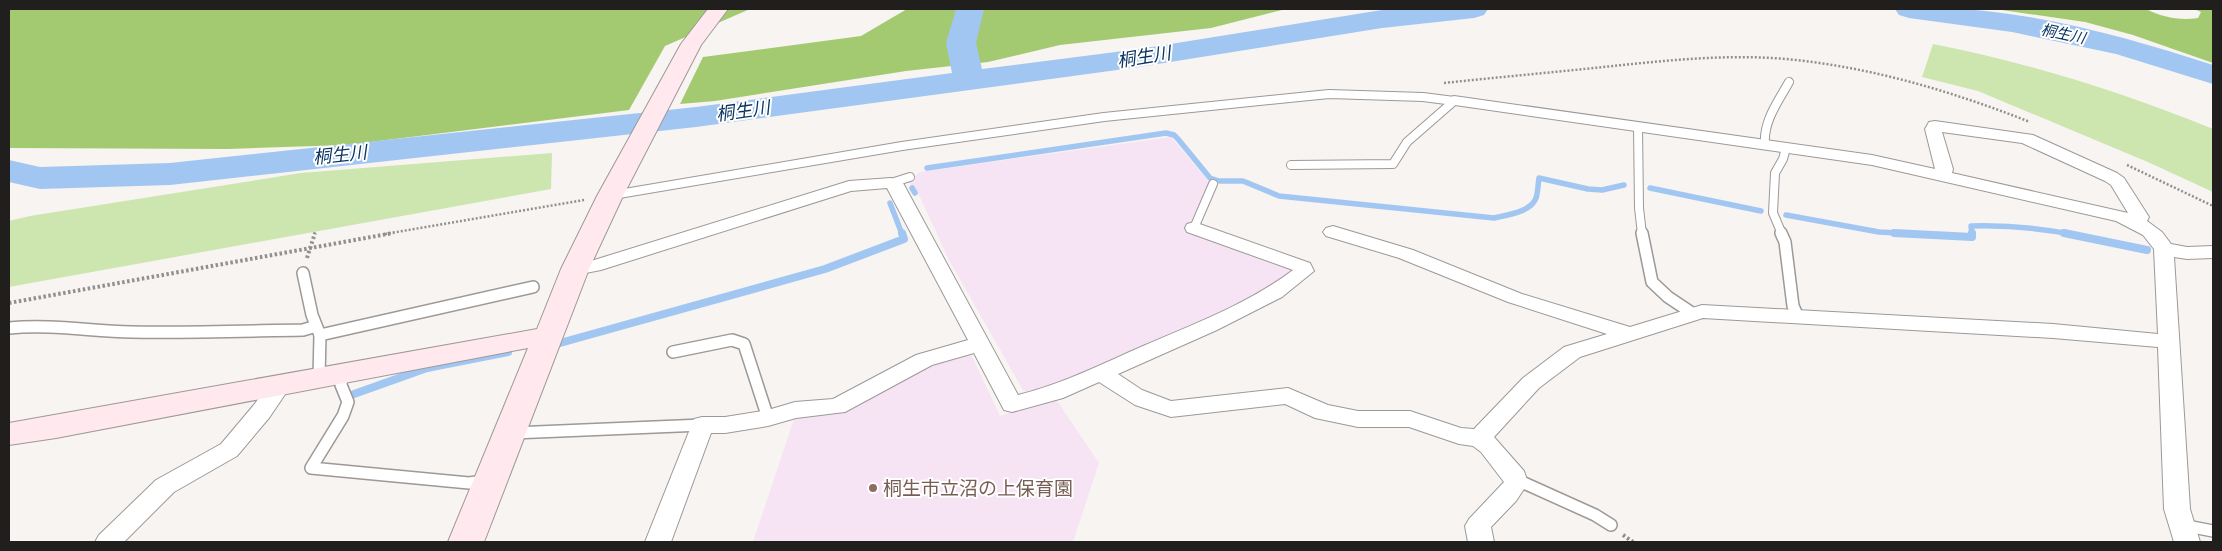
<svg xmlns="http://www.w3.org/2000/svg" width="2222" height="551" font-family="Bitter,'Noto Sans JP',serif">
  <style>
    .education { fill: #f6e4f5 }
    .green { fill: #cde6af }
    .forest { fill: #a4ca71 }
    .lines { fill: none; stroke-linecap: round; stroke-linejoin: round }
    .stream-far1 { stroke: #a2c6f2; stroke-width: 5.5 }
    .stream { stroke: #a2c6f2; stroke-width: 8 }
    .river { fill: #a2c6f2; fill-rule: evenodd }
    .lane-far1-casing { stroke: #9c9997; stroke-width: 10 }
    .lane-casing { stroke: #9c9997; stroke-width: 14 }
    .street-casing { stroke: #9c9997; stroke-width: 2 }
    .secondary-casing { stroke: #9c9997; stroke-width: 2 }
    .path-far1 { stroke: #92908f; stroke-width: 2.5; stroke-dasharray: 2 2; stroke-linecap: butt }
    .path { stroke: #92908f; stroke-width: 4; stroke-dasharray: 2.5 2.5; stroke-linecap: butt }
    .lane-far1 { stroke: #fff; stroke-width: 8 }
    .lane { stroke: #fff; stroke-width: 11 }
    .street { fill: #fff; fill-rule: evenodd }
    .secondary { fill: #ffe9ee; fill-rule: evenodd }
    .education-dot { fill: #8d6e63; stroke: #fff; stroke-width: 2 }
    .labels { text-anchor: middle; stroke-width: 4; stroke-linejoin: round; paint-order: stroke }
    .far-water-label { font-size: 15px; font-style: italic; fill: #0c3563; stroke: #fff }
    .water-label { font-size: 18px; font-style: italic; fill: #0c3563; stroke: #fff }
    .near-education-label { font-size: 19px; fill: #785e54; stroke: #fff; text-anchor: start }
  </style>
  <rect width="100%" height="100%" fill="#f7f4f2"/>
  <g class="education">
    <path d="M1171,137L1209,182L1188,228L1292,266L1294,272L1273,290L1103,368L1028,393L1023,390L949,260L918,193L908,182L920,172Z"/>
    <path d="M970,352L1000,416L1055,398L1099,463L1073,542H753L794,419L846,410L933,362Z"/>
  </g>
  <g class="green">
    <path d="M1933,44C2030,63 2122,92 2213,129V192L2150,163L1978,91L1922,77Z"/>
    <path d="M552,153L551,189L9,287V221L30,216L301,173Z"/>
  </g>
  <g class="forest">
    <path d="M9,9H750L665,46L629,110L346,145L228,149L9,148Z"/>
    <path d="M907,9H1286L1211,28L1060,45L988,62L906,71L715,101L680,104L703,57L861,36Z"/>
    <path d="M1995,9H2146C2162,17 2180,21 2198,18L2201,12L2194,9H2213V63L2133,35L2085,22Z"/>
  </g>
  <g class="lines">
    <g class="stream-far1">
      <path d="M927,168L1166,133L1174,135L1178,139L1210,178L1219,181H1243L1279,196L1494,218C1507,215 1531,212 1536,198C1538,192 1538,184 1539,178L1588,189L1602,190L1624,185"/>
      <path d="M912,188L915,193"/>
      <path d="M1650,188L1761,211"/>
      <path d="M890,203L902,234"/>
      <path d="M1786,215L1879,232L1918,234"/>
      <path d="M1972,234L1971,226C2005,225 2038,228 2071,234"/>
    </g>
    <g class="stream">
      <path d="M1894,233L1972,237V233"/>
      <path d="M2064,233L2147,250"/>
      <path d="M560,343L825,269L904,239L902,233"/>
      <path d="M354,394L427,368L508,352"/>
    </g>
    <g class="river">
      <path d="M956,9H984L976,43L982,69L1139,49L1382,10L1488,9L1484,15L1474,18L1382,28L1139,67L696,127L170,185L40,189L9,182V160L40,167L170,163L696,107L952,73L946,43Z"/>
      <path d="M1895,9C2003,2 2111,32 2213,65V84L2116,54L2012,32L1909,18L1899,15Z"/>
    </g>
    <g class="lane-far1-casing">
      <g id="lane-far1">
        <path d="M1638,127L1639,208L1642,234"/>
        <path d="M1765,145C1763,121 1778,102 1789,82"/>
        <path d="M1291,165L1393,164L1407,142L1454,101"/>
        <path d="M891,183L910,177"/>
        <path d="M613,195L902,146L1104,117L1329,94L1423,97L1454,101"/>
        <path d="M1194,228L1213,184"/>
        <path d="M1782,234L1773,213L1775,173L1783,159L1786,148"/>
      </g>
    </g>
    <g class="lane-casing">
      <g id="lane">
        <path d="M1642,233L1652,282L1668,297L1692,313"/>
        <path d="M1781,233L1785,242L1793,306L1798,317"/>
        <path d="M303,273L312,315L320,335L319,378"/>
        <path d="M9,328C50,324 90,331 131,332C188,333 246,331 303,330L313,327"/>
        <path d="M320,335L533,287"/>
        <path d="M673,352L732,340L744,344L768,418"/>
        <path d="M342,373L341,385L348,402L343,416L311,468L469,483L484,481"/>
        <path d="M513,433L702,425"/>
        <path d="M1515,479L1595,515L1611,525"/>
        <path d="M2182,525L2213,531"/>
      </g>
    </g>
    <g class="street-casing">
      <g id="street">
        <path d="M1454,96L1872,155L1935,169L1925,129L1929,122L1935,121L2033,135L2117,173L2124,178L2149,217L2147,221L2162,232L2171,244L2187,247L2213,246V258L2187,259L2174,257L2190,509L2200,542H2174L2164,509L2158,347L2053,338L1703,318L1580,357L1539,388L1494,437L1524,471L1528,483L1516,501L1491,527L1494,542H1468L1465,526L1469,519L1504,482L1481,452L1473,446L1459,444L1409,427H1358L1315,418L1285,404L1171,417L1135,405L1099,382L1063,398L1012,412L1004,410L974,353L932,365L845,412L796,418L768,426L725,433H711L671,542H645L694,419L702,417H725L768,410L795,402L833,399L916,355L968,340L887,188L851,191L601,270L575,275L568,273L565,269L568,265L591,261L849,181L891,178L903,183L1018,395C1062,384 1102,364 1143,346C1194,324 1248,304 1293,270L1187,232L1185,228L1187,224L1194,222L1310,263L1314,271L1282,297L1217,330L1118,374L1142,390L1171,401L1288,388L1328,405L1358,411H1410L1461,428L1474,429L1523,378L1564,347L1607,334L1508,302L1399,258L1326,236L1323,232L1326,228L1333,226L1413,250L1522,294L1630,327L1702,305L2053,324L2158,334L2154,249L2143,235L2116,221L1872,165L1448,104L1446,101L1448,98ZM1942,132L2022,143L2105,181L2111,185L2128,213L1952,173L1953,169Z"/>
        <path d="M281,376L289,379L292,384L269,418L237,456L174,492L124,542H95L99,535L156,480L221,444L253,406L273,379Z"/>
      </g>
    </g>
    <g class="secondary-casing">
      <path id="secondary" d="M708,9H728L701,45L623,196L589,269L484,542H448L528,348L56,438L9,445V423L537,329L561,269L597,196L681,44Z"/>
    </g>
    <g class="path-far1">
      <path d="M1444,83C1500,77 1557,72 1613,66C1670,60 1729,54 1786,59C1871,67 1951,91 2030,122"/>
      <path d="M2127,165L2213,206"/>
      <path d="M314,234L315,232"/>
      <path d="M385,234L584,200"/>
    </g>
    <g class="path">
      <path d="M307,258L315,233"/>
      <path d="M9,303L393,233"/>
      <path d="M1623,535L1633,542"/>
    </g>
    <use href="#lane-far1" class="lane-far1"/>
    <use href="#lane" class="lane"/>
    <use href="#street" class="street"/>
    <use href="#secondary" class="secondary"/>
  </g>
  <circle class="education-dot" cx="873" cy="488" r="5"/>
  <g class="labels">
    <g class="far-water-label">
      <text transform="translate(2063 34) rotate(12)" y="5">桐生川</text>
    </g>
    <g class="water-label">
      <text transform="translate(1144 57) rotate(-9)" y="6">桐生川</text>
      <text transform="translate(743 111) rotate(-8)" y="6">桐生川</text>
      <text transform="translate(340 155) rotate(-6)" y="6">桐生川</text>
    </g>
    <g class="near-education-label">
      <text x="883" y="495">桐生市立沼の上保育園</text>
    </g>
  </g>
  <rect width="2222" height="551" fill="none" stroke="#201f1e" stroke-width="20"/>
</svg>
